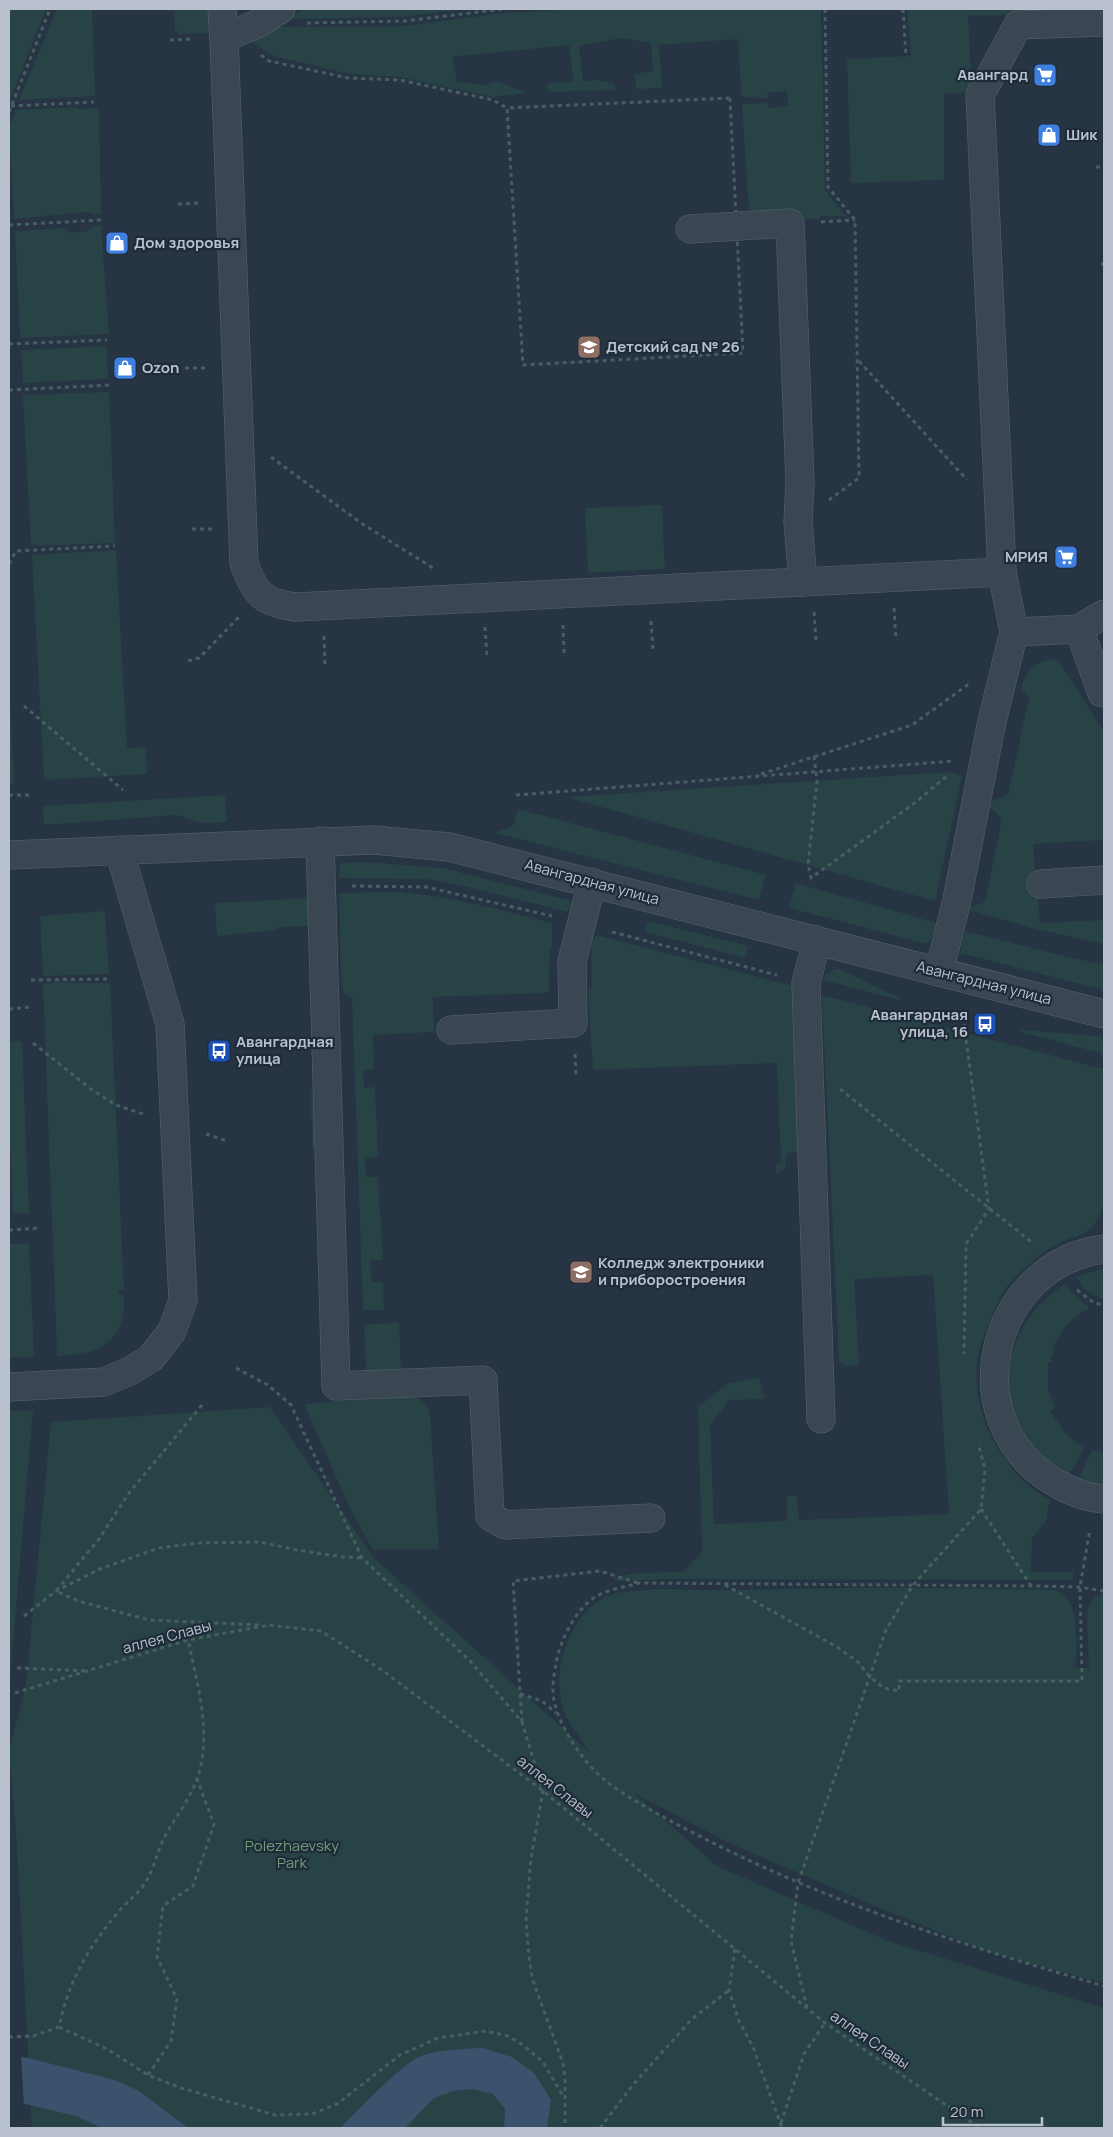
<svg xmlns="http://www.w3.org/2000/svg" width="1113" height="2137" font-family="Manrope,sans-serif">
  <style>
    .green { fill: #284345 }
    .water { fill: #3b526d }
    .pier { fill: #263444 }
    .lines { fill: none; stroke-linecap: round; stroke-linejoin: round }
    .minor-casing { stroke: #596471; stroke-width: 29 }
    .path { stroke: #475f61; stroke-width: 3; stroke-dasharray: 4 4; stroke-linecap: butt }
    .minor { stroke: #3b4653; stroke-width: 28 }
    .labels { text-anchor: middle; stroke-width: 4.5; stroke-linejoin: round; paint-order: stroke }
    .poi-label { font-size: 15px; font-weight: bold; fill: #b8c1cd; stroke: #1f2b39; text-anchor: start }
    .street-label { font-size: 15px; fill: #b8c1cd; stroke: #1f2b39 }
    .park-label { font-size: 15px; fill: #6e9e78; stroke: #1f2b39 }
  </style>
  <rect width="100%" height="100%" fill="#263444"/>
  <g class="green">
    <path d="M9,9H46L9,102Z"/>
    <path d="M57,9H92L95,96L19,100Z"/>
    <path d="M174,9H211L213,33L178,34V31H175Z"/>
    <path d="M305,9H465L402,17L287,19Z"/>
    <path d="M584,9H821L825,190L846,216H821L820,219L801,220L749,214L742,104L768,103V108L788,106L787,91L768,93L767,98L741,97L738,39L659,45L662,88L636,89L635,74L653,71L651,43L620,38L579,46L583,82L597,80L615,84V90L548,92L547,84L573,81L569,45L452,57L457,82L485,85L496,81L528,93L493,97L400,77L349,74L273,56L250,41L274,27L404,26L503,13Z"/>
    <path d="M907,9H1015V15H968L972,92L944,94V180L851,183L847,59L911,56Z"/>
    <path d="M76,107L77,109L99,108L101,214L93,215L89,212L14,219L9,128L16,110Z"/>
    <path d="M101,225L109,334L20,338L15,231L65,228L70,233L88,231L93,226Z"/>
    <path d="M107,346L108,379L23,383L21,350Z"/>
    <path d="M109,392L115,543L31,546L23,395Z"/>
    <path d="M662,505L665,569L588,573L585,508Z"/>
    <path d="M116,550L127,748L146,747L147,774L44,780L32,555Z"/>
    <path d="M1054,659L1059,661L1063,667L1104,732V840L1033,844L1040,923L1104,920V944L1036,929L969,910V907L985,902L1002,819L990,807L992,801L1008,794L1029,698L1021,688C1026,672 1035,660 1054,659Z"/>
    <path d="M9,677L14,783H9Z"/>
    <path d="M948,772L962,776L935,901L566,797Z"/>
    <path d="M225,795L227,822L203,823L176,815L44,825L42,806Z"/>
    <path d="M518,809L766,875L759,900L495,833L513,826Z"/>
    <path d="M364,862L443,868L571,901L568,912L460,885L426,879L339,878L340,863Z"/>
    <path d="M796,883L937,923L935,932L927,944L789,908Z"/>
    <path d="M394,892C449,895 500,910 552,923V949L550,950L549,989L546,993L433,997L434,1032L373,1035L374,1069L363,1071L364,1088L375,1087L378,1157L365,1158L366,1177H378L383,1260L370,1261L372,1282H383L384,1310H363L352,997L344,993L341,979L339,893Z"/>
    <path d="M308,898V926L279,927L276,930L217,936L215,903Z"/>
    <path d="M105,911L109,974L43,976L40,916Z"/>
    <path d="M647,921L748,946L745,958L645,932Z"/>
    <path d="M965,931L1071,958L1104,964V990L960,953Z"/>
    <path d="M596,935L793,986L798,1152L787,1153L785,1168L776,1174V1164L781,1163L777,1063L593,1070L588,989L592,988L591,943Z"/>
    <path d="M836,969H840L907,1002L823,980L826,974Z"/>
    <path d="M58,982L110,983L124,1290L118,1291V1295H124C126,1344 99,1354 57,1356L43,984Z"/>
    <path d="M822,995L1104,1069V1205C1091,1244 1073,1231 1047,1250C1034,1259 1022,1271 1010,1283C1000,1294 995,1309 989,1323C983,1337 978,1351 977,1367C972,1418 1006,1476 1050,1500L1046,1520L1032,1539L1031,1572H1073V1580L671,1579L617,1581L614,1578L635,1573L682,1572L702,1552L698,1407L727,1384L759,1377L765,1399L729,1400L710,1425L714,1524L787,1521V1497L797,1495L799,1520L949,1514L933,1275L854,1279L859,1365L845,1366L839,1362Z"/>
    <path d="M1021,1030L1099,1036L1104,1043V1054L1021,1032Z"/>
    <path d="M22,1041L29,1213L13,1214L9,1109V1042Z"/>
    <path d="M317,1090L322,1148H312L311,1091Z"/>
    <path d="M29,1243L34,1357L9,1358V1244Z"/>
    <path d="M1104,1268V1300L1084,1289L1076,1277Z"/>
    <path d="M1065,1284L1078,1299L1088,1306V1309C1070,1318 1061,1331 1052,1349L1055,1351L1051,1357L1052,1362H1048V1389L1055,1407L1050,1411L1065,1433L1084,1448L1069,1475C989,1433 990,1331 1065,1284Z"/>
    <path d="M399,1323L401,1369L366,1371L364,1324Z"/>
    <path d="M413,1395L427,1405L430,1416L439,1549L373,1550L351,1511L304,1404Z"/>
    <path d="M270,1407L374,1558L589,1752C582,1738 569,1727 564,1711C551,1675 566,1625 597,1602C606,1594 621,1592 632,1591C667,1587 703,1591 738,1590C844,1587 950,1587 1056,1590C1081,1601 1076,1638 1076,1662L1073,1664L1077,1668H1089L1087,1621L1088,1608L1096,1596L1104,1594V1983L988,1952L875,1906L729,1843L634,1793L717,1866L888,1941L1104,2008V2128H32L16,1830L9,1750L26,1685L51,1422Z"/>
    <path d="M33,1410L9,1689V1411Z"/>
    <path d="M1092,1450L1104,1453V1488L1078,1480Z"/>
  </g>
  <g class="water">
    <path d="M483,2048L512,2057L534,2073L551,2100L547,2128H504L505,2109L493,2094L473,2089L453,2091L434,2098L405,2128H340C357,2112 401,2064 421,2056C441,2049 462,2049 483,2048Z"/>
    <path d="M9,2055L28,2058L115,2080L139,2091L188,2128H102L76,2116L9,2100Z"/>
  </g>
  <path class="pier" d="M9,2053L21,2054L24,2106L9,2103Z"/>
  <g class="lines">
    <g class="minor-casing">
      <g id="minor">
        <path d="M222,9L224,38"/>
        <path d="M281,9L259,23L224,38L244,563C254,593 263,603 296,607L1002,572"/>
        <path d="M690,229L790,223L800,483L798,522L803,582"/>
        <path d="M1079,629L1102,693"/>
        <path d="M1014,632L1079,629L1104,614"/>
        <path d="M320,841L336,1386L483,1380L490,1516L505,1525L651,1518"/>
        <path d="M9,855L374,840L449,847L1104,1014"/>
        <path d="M1041,884L1104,880"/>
        <path d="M817,940L806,983L821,1419"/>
        <path d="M939,972L957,900L992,721L1014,632L1002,572L980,95L1018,25L1104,22"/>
        <path d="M451,1030L573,1023L572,961L592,882"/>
        <path d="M1104,1249C990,1264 953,1418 1051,1480C1067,1490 1085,1498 1104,1499"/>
        <path d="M9,1387L104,1382L130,1371L151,1358L172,1331L183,1300L170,1024L119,850"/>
      </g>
    </g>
    <g class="path">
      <path d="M825,9L828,187L855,220L859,478L829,500"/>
      <path d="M903,9L906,56"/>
      <path d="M307,23L404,21L504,9"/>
      <path d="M170,40L194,39"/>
      <path d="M261,55L269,61L348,78L400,80L493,100L507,108"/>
      <path d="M730,98L743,353L523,365L507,108Z"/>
      <path d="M11,106L94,102"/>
      <path d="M9,112L50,9"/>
      <path d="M1096,167H1104"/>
      <path d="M178,204L200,203"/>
      <path d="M821,222L855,220"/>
      <path d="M9,225L101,220"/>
      <path d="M1101,264H1104"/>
      <path d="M9,344L107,340"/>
      <path d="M859,361L967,480"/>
      <path d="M185,368H207"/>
      <path d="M9,390L110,385"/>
      <path d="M271,457L361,523L433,568"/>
      <path d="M192,529H212"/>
      <path d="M9,564L16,551L115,546"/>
      <path d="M894,608L896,640"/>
      <path d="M814,612L816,640"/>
      <path d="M651,621L653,649"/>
      <path d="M563,625L564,654"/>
      <path d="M485,627L487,657"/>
      <path d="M324,636L325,665"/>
      <path d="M188,661L199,658L239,617"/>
      <path d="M24,706L123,790"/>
      <path d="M814,756L817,781L808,865L811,878L916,802L949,774"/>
      <path d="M761,774L912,725L969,684"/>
      <path d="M9,795H29"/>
      <path d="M516,795L954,761"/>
      <path d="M352,886L426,887L552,916"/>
      <path d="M612,932L777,975"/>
      <path d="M31,980L109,979"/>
      <path d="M9,1009L32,1007"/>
      <path d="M964,1024L989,1209L966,1244L964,1354"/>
      <path d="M33,1043L92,1090L116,1105L143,1114"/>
      <path d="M575,1054L576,1074"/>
      <path d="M840,1089L1034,1244"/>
      <path d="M206,1134L227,1141"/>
      <path d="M9,1230L40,1228"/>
      <path d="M1077,1290L1094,1303L1104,1305"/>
      <path d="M236,1368L268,1385L291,1405L362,1558L470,1661L522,1722L543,1791L531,1858L526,1918L528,1947L532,1978L563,2063L565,2079V2128"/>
      <path d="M202,1405L129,1493L99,1539L56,1591L78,1601L149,1620L261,1625"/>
      <path d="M981,1509L1031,1586"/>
      <path d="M725,1585L837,1647L858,1662L869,1676L884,1688L899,1691V1681H1082L1080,1587L1090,1529"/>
      <path d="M1104,1591L1080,1587L1032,1586L639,1583C625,1587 610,1589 597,1596C576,1607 560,1641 556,1663C555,1671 553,1679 553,1687C551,1718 584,1764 607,1782C641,1807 682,1827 719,1846C842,1907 972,1948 1104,1986"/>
      <path d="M24,1616L56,1591L100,1569L159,1548L198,1543L260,1542L297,1550L343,1557L362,1558"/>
      <path d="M17,1668L89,1671"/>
      <path d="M15,1693L188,1640L269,1625L321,1631L382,1670L543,1791L825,2023L980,2128"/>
      <path d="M520,1694L542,1701L556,1713"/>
      <path d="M522,1722L513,1581L600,1571L638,1583"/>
      <path d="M735,1949L729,1990L739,2021L753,2047L782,2128"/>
      <path d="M807,2008L791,1941L798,1883L886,1630L913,1585L981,1509L985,1469L979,1446"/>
      <path d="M59,2027L107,2049L148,2075L181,2088L275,2115L312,2114L337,2104L400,2055L438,2038L486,2031L508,2036L523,2045L543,2062L564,2098"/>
      <path d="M9,2037L33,2036L59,2027C69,1980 88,1948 119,1911C127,1902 136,1895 143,1886C154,1871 156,1854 164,1838C174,1819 190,1799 197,1779C213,1735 197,1683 188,1640"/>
      <path d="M148,2075L171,2041L177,1999L157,1957L163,1906L193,1886L214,1824L197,1779"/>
      <path d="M781,2123L804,2054L825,2023"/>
      <path d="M600,2128L632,2086L692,2019L728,1991"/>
    </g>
    <use href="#minor" class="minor"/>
  </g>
  <defs>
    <g id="supermarket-square" transform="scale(1.25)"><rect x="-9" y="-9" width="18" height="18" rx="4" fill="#3f7fe0" stroke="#1f2b39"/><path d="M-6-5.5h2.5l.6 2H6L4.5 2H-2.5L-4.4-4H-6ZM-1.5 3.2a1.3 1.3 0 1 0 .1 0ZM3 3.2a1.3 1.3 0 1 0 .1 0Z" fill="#fff"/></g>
    <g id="shop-square" transform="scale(1.25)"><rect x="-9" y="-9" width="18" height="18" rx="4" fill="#3f7fe0" stroke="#1f2b39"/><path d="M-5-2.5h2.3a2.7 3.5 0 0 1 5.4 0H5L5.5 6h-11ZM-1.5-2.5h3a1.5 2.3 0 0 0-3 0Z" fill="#fff"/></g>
    <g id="school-square" transform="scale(1.25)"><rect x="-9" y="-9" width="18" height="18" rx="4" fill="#8d6e63" stroke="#1f2b39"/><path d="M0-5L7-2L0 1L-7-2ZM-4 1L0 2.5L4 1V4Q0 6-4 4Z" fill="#fff"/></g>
    <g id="bus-square" transform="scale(1.25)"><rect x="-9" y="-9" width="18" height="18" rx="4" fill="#1a4fb4" stroke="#1f2b39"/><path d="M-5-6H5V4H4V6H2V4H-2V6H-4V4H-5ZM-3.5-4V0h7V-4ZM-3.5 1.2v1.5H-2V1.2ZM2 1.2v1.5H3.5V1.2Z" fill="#fff"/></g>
    <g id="university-square" transform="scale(1.25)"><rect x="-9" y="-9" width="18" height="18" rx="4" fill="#8d6e63" stroke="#1f2b39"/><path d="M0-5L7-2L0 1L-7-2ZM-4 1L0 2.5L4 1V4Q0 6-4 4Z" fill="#fff"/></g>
  </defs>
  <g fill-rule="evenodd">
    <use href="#supermarket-square" x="1045" y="75"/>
    <use href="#shop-square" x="1049" y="135"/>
    <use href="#shop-square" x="117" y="243"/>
    <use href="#school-square" x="589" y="347"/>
    <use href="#shop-square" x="125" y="368"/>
    <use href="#supermarket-square" x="1066" y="557"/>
    <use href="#bus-square" x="985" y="1024"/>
    <use href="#bus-square" x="219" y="1051"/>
    <use href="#university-square" x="581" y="1272"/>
  </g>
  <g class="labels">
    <g class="poi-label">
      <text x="1028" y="80" text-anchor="end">Авангард</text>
      <text x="1066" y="140">Шик</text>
      <text x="134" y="248">Дом здоровья</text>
      <text x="606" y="352">Детский сад № 26</text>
      <text x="142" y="373">Ozon</text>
      <text x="1048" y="562" text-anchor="end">МРИЯ</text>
      <text x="968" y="1020" text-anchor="end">Авангардная<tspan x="968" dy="17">улица, 16</tspan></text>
      <text x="236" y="1047">Авангардная<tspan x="236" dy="17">улица</tspan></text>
      <text x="598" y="1268">Колледж электроники<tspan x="598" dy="17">и приборостроения</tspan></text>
    </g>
    <g class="street-label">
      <text transform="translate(592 882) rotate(15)" y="5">Авангардная улица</text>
      <text transform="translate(984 983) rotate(14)" y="5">Авангардная улица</text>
      <text transform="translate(167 1637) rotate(-15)" y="5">аллея Славы</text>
      <text transform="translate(555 1787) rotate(38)" y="5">аллея Славы</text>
      <text transform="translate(870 2040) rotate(34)" y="5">аллея Славы</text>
    </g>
    <g class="park-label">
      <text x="292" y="1851">Polezhaevsky<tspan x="292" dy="17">Park</tspan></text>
    </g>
  </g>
  <rect width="1113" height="2137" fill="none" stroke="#b8c1cd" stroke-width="20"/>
  <path d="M943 2117v8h99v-8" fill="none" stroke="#b8c1cd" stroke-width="2.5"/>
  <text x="950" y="2117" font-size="15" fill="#b8c1cd" stroke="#1f2b39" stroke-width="4" paint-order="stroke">20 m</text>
</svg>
